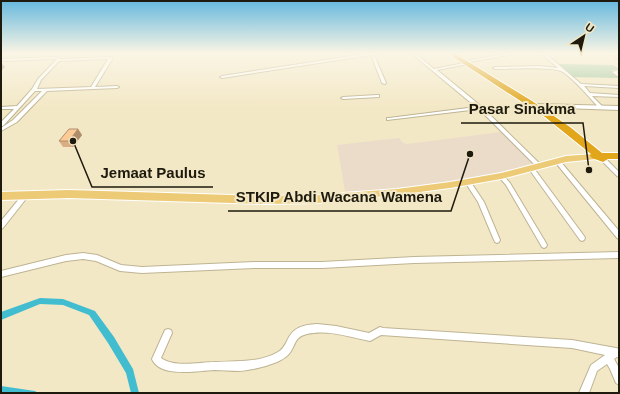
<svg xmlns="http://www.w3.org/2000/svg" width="620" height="394" font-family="Arial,sans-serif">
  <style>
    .education { fill: #eadcc9 }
    .green { fill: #a1c9a0 }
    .water { fill: #42bdcf }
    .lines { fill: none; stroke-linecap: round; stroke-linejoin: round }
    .canal { fill: #42bdcf; fill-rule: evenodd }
    .street-casing { stroke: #beb493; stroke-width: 2 }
    .secondary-casing { stroke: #beb493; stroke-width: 2 }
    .primary-casing { stroke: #fff; stroke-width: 2 }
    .highway-casing { stroke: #fff; stroke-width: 2 }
    .street { fill: #fff; fill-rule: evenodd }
    .secondary { fill: #fff; fill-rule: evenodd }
    .primary { fill: #edca76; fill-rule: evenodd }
    .highway { fill: #e1a61a; fill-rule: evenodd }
    .wall { fill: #d9ae82 }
    .shaded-wall { fill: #b08d6a }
    .building { fill: #fcca97; stroke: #b08d6a }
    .leader { fill: none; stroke: #1e1a0e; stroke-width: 1.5 }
    .callout-dot { fill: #1e1a0e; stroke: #f3e8c6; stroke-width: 1.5 }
    .callout-label { font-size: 15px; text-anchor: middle; font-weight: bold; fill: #1e1a0e; stroke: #f3e8c6; stroke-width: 4; stroke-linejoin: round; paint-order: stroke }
  </style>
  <rect width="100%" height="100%" fill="#f3e8c6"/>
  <path class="education" d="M501,132L537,165L454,183L382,191H345L337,145L399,138L403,143L407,144Z"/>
  <path class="green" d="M558,64L613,65L619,69L612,70L611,71L619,78L572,77Z"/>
  <path class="water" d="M1,386L35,391L38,393H1Z"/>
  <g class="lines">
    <path class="canal" d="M40,298L63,299L95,311L114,337L133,369L139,393H131L126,373L108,343L89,315L63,305L40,304L1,320V312Z"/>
    <g class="street-casing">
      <g id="street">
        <path d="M371,53H379L374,55L386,83L385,84L382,83L371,55L222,78L220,77L222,76Z"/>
        <path d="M411,53H415L434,69L464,63V61H465L510,53L511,54L509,55L469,62L468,64L437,70L482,107L541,165L542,166L541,167H537L479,109L387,120V118H389L476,107Z"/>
        <path d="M543,53H545L581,84L619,86V88L584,86L590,93L619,95V97L592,96L604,108L602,109H600C589,97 576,81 563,72C553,66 509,69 495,69L493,68L495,67L540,66L558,68L543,55Z"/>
        <rect x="616" y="56" width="3" height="2"/>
        <path d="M56,57L61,59L112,57L113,58L95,87L117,86L119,87L117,88L47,91L17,122L1,131V128L13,120L42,91H35L3,126H1V122L14,109H1V107L17,106L32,89L38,79L57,59L1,61V59ZM108,59L91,87L37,89L41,80L59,61Z"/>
        <path d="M619,70V72L617,73L619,74V77L612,72Z"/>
        <path d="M377,95H379V97L343,99L341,98L343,97Z"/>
        <path d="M603,157L605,158L619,172V177L617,176L600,159Z"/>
        <path d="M558,160L560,161L619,231V239L617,238L556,163L555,162Z"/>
        <path d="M531,166L533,167L584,236L585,238L584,240L582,241L580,240L529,169L528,168Z"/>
        <path d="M501,174L503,175L510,183L546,243L547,245L546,247L544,248L542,247L506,185L498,176Z"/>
        <path d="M468,180L470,181L484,202L500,240L499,242L497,243L495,242L494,240L478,202L465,182Z"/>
        <path d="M24,193H28L29,195L3,228L1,229V221Z"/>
        <path d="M619,252V258L414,263L322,268H254L142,273L120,271L96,261L83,259L66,261L1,277V271L66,255L83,253L97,255L121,265L142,267L254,262H322L414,257Z"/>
        <path d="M317,324L336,326L369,333L380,327L383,328L572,340L616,348L619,349V357H617L614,359L619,368V385L616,383L610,369L607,364L597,371L589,393H579L591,365L605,355L572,348L381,335L370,341C350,337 327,329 307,334C293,337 296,347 288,355C285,358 281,360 277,362C265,367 251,370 239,371C230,371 222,370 214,370C198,371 160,378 152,359L165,330L168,329L171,330L172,333L161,358C174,368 200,362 215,362C236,361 259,363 278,352C282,350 285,345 287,341C293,327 303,325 317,324Z"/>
      </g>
    </g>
    <g class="secondary-casing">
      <path id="secondary" d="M535,104L619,106V110L533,107L532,106Z"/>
    </g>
    <g class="primary-casing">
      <path id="primary" d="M593,154L597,157L596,159L566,162L501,179L450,188L397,195L318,203L265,204L69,198L1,200V192L69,190L265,196L318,195L397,189L450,182L501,173L566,156Z"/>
    </g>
    <g class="highway-casing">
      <path id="highway" d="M447,53H454L532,101L570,127L602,153H619V159H608L603,162L592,158L590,156L591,154L545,117Z"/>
    </g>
    <use href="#street" class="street"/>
    <use href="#secondary" class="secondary"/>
    <use href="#primary" class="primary"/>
    <use href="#highway" class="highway"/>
  </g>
  <path class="wall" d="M78,129L82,135L73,147H63L59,141Z"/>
  <g class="shaded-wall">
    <path d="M1,62L5,67L1,71Z"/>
    <path d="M78,129L82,135L73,147L69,141Z"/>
  </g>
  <path class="building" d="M69,129H78L69,141H59Z"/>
  <linearGradient id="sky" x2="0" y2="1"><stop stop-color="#65b8de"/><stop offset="0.49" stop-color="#faf5e5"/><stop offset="1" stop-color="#faf5e5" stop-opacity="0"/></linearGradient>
  <rect width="620" height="108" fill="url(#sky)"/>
  <path class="leader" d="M589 170L583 123H461M73 141L92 187H213M470 154L451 211H228"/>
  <g class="callout-dot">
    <circle cx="589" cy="170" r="4"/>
    <circle cx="73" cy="141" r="4"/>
    <circle cx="470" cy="154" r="4"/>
  </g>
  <g class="callout-label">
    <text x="522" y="114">Pasar Sinakma</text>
    <text x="153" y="178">Jemaat Paulus</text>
    <text x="339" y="202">STKIP Abdi Wacana Wamena</text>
  </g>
  <rect width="620" height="394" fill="none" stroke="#1e1a0e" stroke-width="4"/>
  <g transform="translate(584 36) rotate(35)" stroke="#f3e8c6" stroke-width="3" paint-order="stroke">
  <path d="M0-3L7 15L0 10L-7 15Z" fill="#1e1a0e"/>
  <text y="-6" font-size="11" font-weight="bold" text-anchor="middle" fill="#1e1a0e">U</text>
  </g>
</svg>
